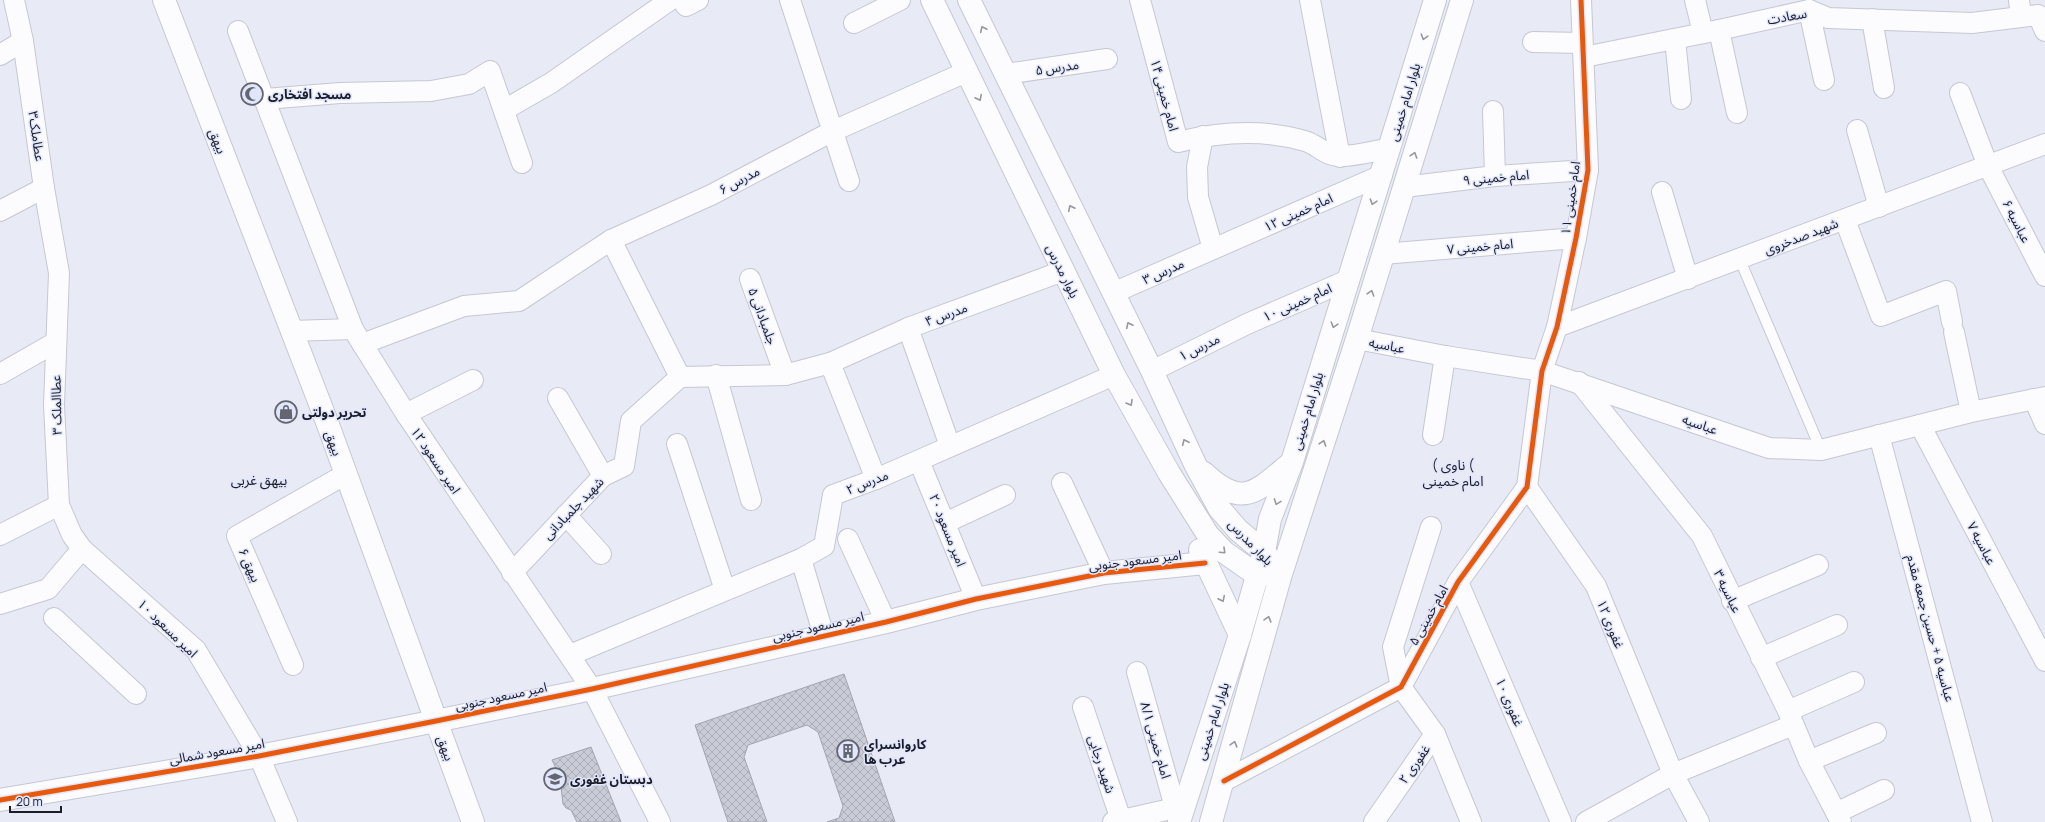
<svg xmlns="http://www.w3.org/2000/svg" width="2045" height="822" font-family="Manrope,'Noto Sans Arabic',sans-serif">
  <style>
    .building { fill: url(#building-cross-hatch); stroke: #a2a4af }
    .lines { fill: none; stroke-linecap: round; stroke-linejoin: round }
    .lane-casing { stroke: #c5c7d3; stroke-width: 12 }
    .street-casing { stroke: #c5c7d3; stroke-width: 22 }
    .secondary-casing { stroke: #c5c7d3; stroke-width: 24 }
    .lane { stroke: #fcfcfe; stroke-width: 10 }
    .street { stroke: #fcfcfe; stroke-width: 20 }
    .secondary { stroke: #fcfcfe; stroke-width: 22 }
    .cycleway-casing { stroke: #e2e6fb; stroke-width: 8 }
    .cycleway { stroke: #e8590c; stroke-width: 5 }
    .oneway { stroke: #97989f }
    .labels { text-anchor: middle; stroke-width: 3; stroke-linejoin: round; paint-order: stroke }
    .street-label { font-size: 13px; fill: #1b1d2a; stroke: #e2e6fb }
    .poi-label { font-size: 13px; font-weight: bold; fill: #1b1d2a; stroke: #e2e6fb; text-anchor: start }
    .neighbourhood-label { font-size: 14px; fill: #1b1d2a; stroke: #e2e6fb }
  </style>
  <defs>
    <pattern id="building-cross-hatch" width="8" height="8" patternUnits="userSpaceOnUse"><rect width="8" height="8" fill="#c9cbd6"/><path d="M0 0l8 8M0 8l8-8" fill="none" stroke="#acaeb8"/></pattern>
  </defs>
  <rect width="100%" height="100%" fill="#e8eaf5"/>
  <g class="building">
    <path d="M844,674L895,822H827L839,818L843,806L818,732L807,725L748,745L744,757L767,822H728L695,725Z"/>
    <path d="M591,747L621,822H577L571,810L566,808L563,804L561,787L563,783L552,760Z"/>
  </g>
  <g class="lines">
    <g class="lane-casing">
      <path id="lane" d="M1740,260L1821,450"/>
    </g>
    <g class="street-casing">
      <g id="street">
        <path d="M14,0L23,41L44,188L59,273L54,405L59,505L72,535L82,549L196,650L259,756L287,822"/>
        <path d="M682,0L686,6L698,0"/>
        <path d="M790,0L849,181"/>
        <path d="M1140,0L1178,142C1219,132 1264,129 1305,141C1318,145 1327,157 1341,156C1357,156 1374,151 1390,148"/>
        <path d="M1310,0L1340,157"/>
        <path d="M1695,0L1703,33"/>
        <path d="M1809,10L1824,80"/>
        <path d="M2021,17L2038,15L2045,31"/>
        <path d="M1872,19L1884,88"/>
        <path d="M854,23L900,0"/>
        <path d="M1719,30L1737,113"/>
        <path d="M238,31L353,329L406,414L592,689L660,822"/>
        <path d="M1675,39L1681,99"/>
        <path d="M1533,42L1582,43"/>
        <path d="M0,55L23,41"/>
        <path d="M1584,57L1719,30L1809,10L1828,18L1972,23L2021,17L2019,0"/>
        <path d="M1006,74L1107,59"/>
        <path d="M1960,93L1988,166L2045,276"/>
        <path d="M265,99L340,93L431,91L469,84L490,71L522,163"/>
        <path d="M504,110L551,83L670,0"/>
        <path d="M1493,111L1495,176"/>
        <path d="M1857,130L1879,207"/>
        <path d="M1203,136L1197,167L1198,197L1213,249"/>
        <path d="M1404,187L1495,176L1588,170"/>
        <path d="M1662,192L1688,279"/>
        <path d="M0,211L44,188"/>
        <path d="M1845,220L1881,316L1946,291L1952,322"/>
        <path d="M611,240L680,377"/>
        <path d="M1383,254L1576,238"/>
        <path d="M750,279L785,375"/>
        <path d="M1113,293L1382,175"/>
        <path d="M1557,327L2045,144"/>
        <path d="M908,328L950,446"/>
        <path d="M291,331L353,329"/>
        <path d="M1954,332L1971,412"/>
        <path d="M1357,339L1445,356L1542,371L1769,448L1821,450L1971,412L2045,397"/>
        <path d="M362,344L464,306L519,301L611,240L711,195L831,132L966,72"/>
        <path d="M830,363L876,479"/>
        <path d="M1152,371L1247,324L1348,280"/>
        <path d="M0,374L56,342"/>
        <path d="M716,375L751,500"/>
        <path d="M1579,382L1702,536L1788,711L1809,761L1841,822"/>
        <path d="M558,398L603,476"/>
        <path d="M2034,399L2045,424"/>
        <path d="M406,414L473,380"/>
        <path d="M1920,425L2045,661"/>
        <path d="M1433,435L1445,356"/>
        <path d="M1879,435L1982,822"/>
        <path d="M677,444L725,590"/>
        <path d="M919,461L976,599"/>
        <path d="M1062,483L1104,573"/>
        <path d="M1527,487L1596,586L1673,774L1699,822"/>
        <path d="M566,515L601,554"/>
        <path d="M945,523L1005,495"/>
        <path d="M0,535L59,505"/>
        <path d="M848,539L886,622"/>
        <path d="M801,559L824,636"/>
        <path d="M512,573L603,476L624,466L631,421L680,377L785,375L830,363L908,328L1063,271"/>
        <path d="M1458,582L1561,822"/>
        <path d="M1732,601L1818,565"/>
        <path d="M0,604L48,589L82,549"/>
        <path d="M54,618L136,694"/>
        <path d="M570,655L801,559L824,546L833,495L876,479L1114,375"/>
        <path d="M1761,658L1837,625"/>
        <path d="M293,665L237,536L346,474"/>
        <path d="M1137,672L1175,807"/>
        <path d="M1083,707L1121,820"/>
        <path d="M1788,711L1854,682"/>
        <path d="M1435,734L1471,822"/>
        <path d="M1809,761L1876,733"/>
        <path d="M1224,781L1401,687L1458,582L1527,487L1542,371L1557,327L1576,238L1588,170L1581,0"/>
        <path d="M1836,813L1884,790"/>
        <path d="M1113,822L1184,806"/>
        <path d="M1374,822L1435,734L1401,687L1393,647L1431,527"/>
        <path d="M1586,822L1673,774L1793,725"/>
      </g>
    </g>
    <g class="secondary-casing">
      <g id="secondary">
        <path d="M164,0L327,422L473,822"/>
        <path d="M932,0L1114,375L1169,473L1208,535L1224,552L1257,575L1270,574"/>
        <path d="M969,0L1152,371L1195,464L1219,508L1238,530L1264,552L1272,562"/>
        <path d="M1204,473C1243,510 1257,491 1291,463"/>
        <path d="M1200,550L1240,635"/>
        <path d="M0,800L259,756L436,721L592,689L886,622L976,599L1104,573L1205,563"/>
        <path d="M1179,822L1240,635L1264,552L1270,519L1292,462L1435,0"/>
        <path d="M1211,822L1281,574L1357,339L1462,0"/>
      </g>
    </g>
    <use href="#lane" class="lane"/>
    <use href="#street" class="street"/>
    <use href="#secondary" class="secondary"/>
    <g class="cycleway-casing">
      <g id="cycleway">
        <path d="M1224,781L1401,687L1458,582L1527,487L1542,371L1557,327L1576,238L1588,170L1581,0"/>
        <path d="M0,800L259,756L436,721L592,689L886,622L976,599L1104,573L1205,563"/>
      </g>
    </g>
    <use href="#cycleway" class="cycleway"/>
  </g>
  <defs><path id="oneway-chevron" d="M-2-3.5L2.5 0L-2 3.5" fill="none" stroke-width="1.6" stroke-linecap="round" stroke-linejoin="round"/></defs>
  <g class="oneway">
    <use href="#oneway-chevron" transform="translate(983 29) rotate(-116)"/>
    <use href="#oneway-chevron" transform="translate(1424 37) rotate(107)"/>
    <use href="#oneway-chevron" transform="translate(979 98) rotate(64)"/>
    <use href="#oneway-chevron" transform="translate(1414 155) rotate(-73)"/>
    <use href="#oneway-chevron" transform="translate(1373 202) rotate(108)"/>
    <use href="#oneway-chevron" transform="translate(1071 208) rotate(-116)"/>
    <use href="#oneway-chevron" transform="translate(1371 293) rotate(-73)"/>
    <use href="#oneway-chevron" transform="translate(1129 325) rotate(-116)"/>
    <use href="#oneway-chevron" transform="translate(1334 325) rotate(107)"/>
    <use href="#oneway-chevron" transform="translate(1130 403) rotate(60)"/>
    <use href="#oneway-chevron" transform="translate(1185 442) rotate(-115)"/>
    <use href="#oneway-chevron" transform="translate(1323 443) rotate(-72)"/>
    <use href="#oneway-chevron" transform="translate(1277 502) rotate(110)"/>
    <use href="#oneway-chevron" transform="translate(1223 551) rotate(43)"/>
    <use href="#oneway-chevron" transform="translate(1222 599) rotate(64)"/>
    <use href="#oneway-chevron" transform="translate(1268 619) rotate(-74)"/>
    <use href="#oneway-chevron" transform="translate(1234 744) rotate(-74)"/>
  </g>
  <defs>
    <g id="mosque-ring" transform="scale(1.15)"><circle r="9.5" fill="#e2e6fb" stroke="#636571" stroke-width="1.5"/><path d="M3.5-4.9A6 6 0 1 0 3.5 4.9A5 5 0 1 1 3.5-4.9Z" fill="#636571"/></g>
    <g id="shop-ring" transform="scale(1.15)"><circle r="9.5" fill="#e2e6fb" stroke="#636571" stroke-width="1.5"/><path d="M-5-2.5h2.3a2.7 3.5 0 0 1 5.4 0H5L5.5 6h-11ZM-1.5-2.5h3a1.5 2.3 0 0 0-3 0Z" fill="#636571"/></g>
    <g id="building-ring" transform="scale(1.15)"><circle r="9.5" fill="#e2e6fb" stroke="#636571" stroke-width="1.5"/><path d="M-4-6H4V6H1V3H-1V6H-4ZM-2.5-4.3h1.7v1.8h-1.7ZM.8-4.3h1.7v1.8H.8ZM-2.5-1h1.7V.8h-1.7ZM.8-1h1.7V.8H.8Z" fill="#636571"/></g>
    <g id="school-ring" transform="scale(1.15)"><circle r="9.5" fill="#e2e6fb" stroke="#636571" stroke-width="1.5"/><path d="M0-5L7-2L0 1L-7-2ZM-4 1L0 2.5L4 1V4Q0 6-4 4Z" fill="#636571"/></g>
  </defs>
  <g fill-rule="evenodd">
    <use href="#mosque-ring" x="252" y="94"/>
    <use href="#shop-ring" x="286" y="412"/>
    <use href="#building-ring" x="848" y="751"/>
    <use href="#school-ring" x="555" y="779"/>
  </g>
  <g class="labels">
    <g class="street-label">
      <text transform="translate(1787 16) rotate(-10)" y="5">سعادت</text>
      <text transform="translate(1057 67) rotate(-8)" y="5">مدرس ۵</text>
      <text transform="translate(1165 95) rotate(75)" y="5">امام خمینی ۱۴</text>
      <text transform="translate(1404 102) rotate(-73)" y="5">بلوار امام خمینی</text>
      <text transform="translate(37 136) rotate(82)" y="5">عطاملک۳</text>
      <text transform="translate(218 141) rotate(69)" y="5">بیهق</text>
      <text transform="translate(1496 177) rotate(-5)" y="5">امام خمینی ۹</text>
      <text transform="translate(739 180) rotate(-28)" y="5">مدرس ۶</text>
      <text transform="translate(1570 198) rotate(-82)" y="5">امام خمینی ۱۱</text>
      <text transform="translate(1298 212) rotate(-24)" y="5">امام خمینی ۱۲</text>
      <text transform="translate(2017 221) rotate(63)" y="5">عباسیه ۶</text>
      <text transform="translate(1801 236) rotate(-21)" y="5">شهید صدخروی</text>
      <text transform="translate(1480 246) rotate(-5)" y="5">امام خمینی ۷</text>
      <text transform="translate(1063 271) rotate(64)" y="5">بلوار مدرس</text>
      <text transform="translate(1163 271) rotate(-24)" y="5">مدرس ۳</text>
      <text transform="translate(1297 302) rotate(-24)" y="5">امام خمینی ۱۰</text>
      <text transform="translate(946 314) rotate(-20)" y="5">مدرس ۴</text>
      <text transform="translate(763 316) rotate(70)" y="5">جلمبادانی ۵</text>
      <text transform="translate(1387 345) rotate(11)" y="5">عباسیه</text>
      <text transform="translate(1199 347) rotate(-26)" y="5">مدرس ۱</text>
      <text transform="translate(56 405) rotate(-91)" y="5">عطاالملک ۳</text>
      <text transform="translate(1307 411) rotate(-73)" y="5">بلوار امام خمینی</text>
      <text transform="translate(1700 424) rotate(19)" y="5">عباسیه</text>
      <text transform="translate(334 443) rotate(70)" y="5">بیهق</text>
      <text transform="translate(436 460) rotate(56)" y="5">امیر مسعود ۱۲</text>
      <text transform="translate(867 482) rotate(-22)" y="5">مدرس ۲</text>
      <text transform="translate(573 508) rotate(-46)" y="5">شهید جلمبادانی</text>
      <text transform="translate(948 530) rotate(68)" y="5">امیر مسعود ۲۰</text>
      <text transform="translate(1251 542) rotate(46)" y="5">بلوار مدرس</text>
      <text transform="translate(1982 543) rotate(62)" y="5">عباسیه ۷</text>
      <text transform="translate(1135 560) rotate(-7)" y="5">امیر مسعود جنوبی</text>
      <text transform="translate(250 565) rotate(66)" y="5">بیهق ۶</text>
      <text transform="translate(1728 591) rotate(64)" y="5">عباسیه ۳</text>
      <text transform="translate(1428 615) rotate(-61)" y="5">امام خمینی ۵</text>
      <text transform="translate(1611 624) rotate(68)" y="5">غفوری ۱۲</text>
      <text transform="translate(818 626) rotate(-13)" y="5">امیر مسعود جنوبی</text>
      <text transform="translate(168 628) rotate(44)" y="5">امیر مسعود ۱۰</text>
      <text transform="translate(1931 628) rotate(75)" y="5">عباسیه ۵ + حسین جمعه مقدم</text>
      <text transform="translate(501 696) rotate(-12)" y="5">امیر مسعود جنوبی</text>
      <text transform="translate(1510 702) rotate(67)" y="5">غفوری ۱۰</text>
      <text transform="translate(1212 721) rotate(-72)" y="5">بلوار امام خمینی</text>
      <text transform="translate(1156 740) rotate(74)" y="5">امام خمینی ۸/۱</text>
      <text transform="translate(446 748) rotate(70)" y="5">بیهق</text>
      <text transform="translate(217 751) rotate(-10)" y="5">امیر مسعود شمالی</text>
      <text transform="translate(1102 764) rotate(72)" y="5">شهید رجایی</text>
      <text transform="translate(1414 764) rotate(-55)" y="5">غفوری ۲</text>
    </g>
    <g class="poi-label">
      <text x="268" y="99">مسجد افتخاری</text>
      <text x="302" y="417">تحریر دولتی</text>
      <text x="864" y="749">کاروانسرای<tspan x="864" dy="15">عرب ها</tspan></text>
      <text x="570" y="784">دبستان غفوری</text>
    </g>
    <g class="neighbourhood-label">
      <text x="1453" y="470">( ناوی (<tspan x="1453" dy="16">امام خمینی</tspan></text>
      <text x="259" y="485">بیهق غربی</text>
    </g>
  </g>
  <path d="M10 806v6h51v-6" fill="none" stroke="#1b1d2a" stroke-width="2"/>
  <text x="16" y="806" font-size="12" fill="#1b1d2a" stroke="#e2e6fb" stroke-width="3" paint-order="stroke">20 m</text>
</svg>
